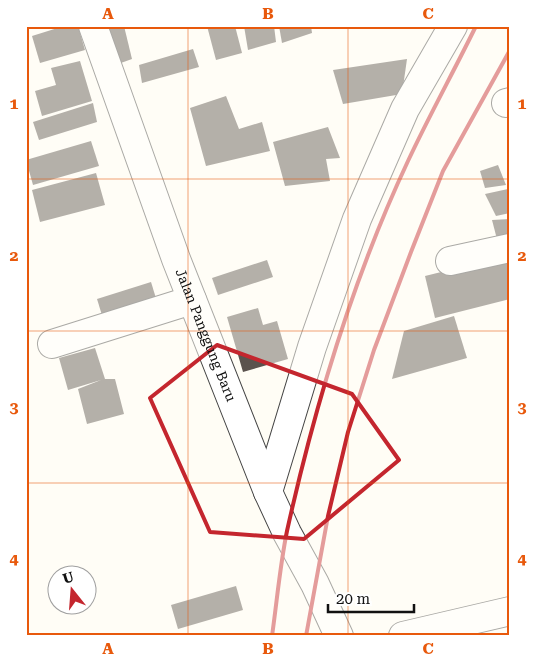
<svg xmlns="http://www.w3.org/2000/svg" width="536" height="662" font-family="'Roboto Serif',serif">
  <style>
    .building { fill: #5a524d }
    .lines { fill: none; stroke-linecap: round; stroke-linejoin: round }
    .street-casing { stroke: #444; stroke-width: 30 }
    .street { stroke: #fff; stroke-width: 28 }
    .rail { stroke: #c4262e; stroke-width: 4 }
    .marked { fill: none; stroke: #c4262e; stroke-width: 4; stroke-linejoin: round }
    .grid { fill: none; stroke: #e8590c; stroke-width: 1; stroke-opacity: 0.55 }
    .labels { text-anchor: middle; stroke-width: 5; stroke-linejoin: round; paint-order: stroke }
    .street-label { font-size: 14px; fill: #111; stroke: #fff }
    .neatline { fill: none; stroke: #e8590c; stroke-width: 2 }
    .grid-label { font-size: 16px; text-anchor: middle; font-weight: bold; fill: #e8590c }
  </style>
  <rect width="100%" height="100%" fill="#fffdf5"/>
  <g class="building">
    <path d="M64,26H78L85,50L40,63L32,36Z"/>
    <path d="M111,26H124L132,59L118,64L108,27Z"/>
    <path d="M207,26H235L242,53L216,60Z"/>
    <path d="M244,26H274L276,42L248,50Z"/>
    <path d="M279,26H311L312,33L282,43Z"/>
    <path d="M193,49L199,67L142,83L139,65Z"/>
    <path d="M407,59L402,94L343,104L333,70Z"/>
    <path d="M80,61L92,101L42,116L35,91L56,85L51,68Z"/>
    <path d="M226,96L239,129L262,122L270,151L206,166L190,108Z"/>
    <path d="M93,103L97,122L39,140L33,122Z"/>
    <path d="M328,127L340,158L326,159L330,181L285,186L273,142Z"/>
    <path d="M91,141L99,166L33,185L26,160Z"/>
    <path d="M498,165L506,185L485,188L480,171Z"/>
    <path d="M96,173L105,205L40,222L32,190Z"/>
    <path d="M508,189L510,213L496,216L485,194Z"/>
    <path d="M510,219V243H498L492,220Z"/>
    <path d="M510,255V299L435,318L425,276Z"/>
    <path d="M267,260L273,277L218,295L212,278Z"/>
    <path d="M151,282L159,308L105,325L97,299Z"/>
    <path d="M258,308L263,325L277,321L288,359L243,372L227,317Z"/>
    <path d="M454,316L467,358L392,379L404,331Z"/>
    <path d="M95,348L105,379H115L124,414L87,424L78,389L101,380L68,390L59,358Z"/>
    <path d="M236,586L243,610L178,629L171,605Z"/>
  </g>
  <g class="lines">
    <g class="street-casing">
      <g id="street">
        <path id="s1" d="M93,26L176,259L268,492L287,533L315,584L339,636"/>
        <path d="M506,103L510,102"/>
        <path d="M450,261L510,248"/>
        <path d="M52,344L192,300"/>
        <path d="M268,492L312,347L357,219L405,109L453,26"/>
        <path d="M403,636L510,611"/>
      </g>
    </g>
    <use href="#street" class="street"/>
    <g class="rail">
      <path d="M272,636C277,601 280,565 287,531C315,405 353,278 408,161C429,116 454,71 476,26"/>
      <path d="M306,636L328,516L348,432L374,350L411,252L443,171L510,50"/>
    </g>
  </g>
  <path d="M0 0H536V662H0ZM217,345L352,394L399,460L304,539L210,532L150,398Z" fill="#fffdf5" fill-opacity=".55" fill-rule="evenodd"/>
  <path class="marked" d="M217,345L352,394L399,460L304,539L210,532L150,398Z"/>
  <path class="grid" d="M188,26V636M348,26V636M26,179H510M26,331H510M26,483H510"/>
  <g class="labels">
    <g class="street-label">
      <text dy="5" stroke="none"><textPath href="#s1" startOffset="329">Jalan Panggung Baru</textPath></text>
    </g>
  </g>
  <rect width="536" height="662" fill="none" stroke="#ffffff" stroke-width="55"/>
  <g transform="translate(72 590) rotate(343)"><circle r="24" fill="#ffffff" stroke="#a0a0a0"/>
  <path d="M0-4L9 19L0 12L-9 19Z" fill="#c4262e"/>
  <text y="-8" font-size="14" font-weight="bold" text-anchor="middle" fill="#111111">U</text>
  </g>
  <path d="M328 604v8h86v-8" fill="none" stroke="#111111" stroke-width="2.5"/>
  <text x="336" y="604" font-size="15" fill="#111111" stroke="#ffffff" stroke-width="4" paint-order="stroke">20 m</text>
  <rect x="28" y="28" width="480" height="606" class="neatline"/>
  <g class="grid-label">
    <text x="108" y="19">A</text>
    <text x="268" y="19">B</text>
    <text x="428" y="19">C</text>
    <text x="14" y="109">1</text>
    <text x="522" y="109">1</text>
    <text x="14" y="261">2</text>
    <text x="522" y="261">2</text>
    <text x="14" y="413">3</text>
    <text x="522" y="413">3</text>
    <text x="14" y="564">4</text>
    <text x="522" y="564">4</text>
    <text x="108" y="654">A</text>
    <text x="268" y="654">B</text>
    <text x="428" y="654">C</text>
  </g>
</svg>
